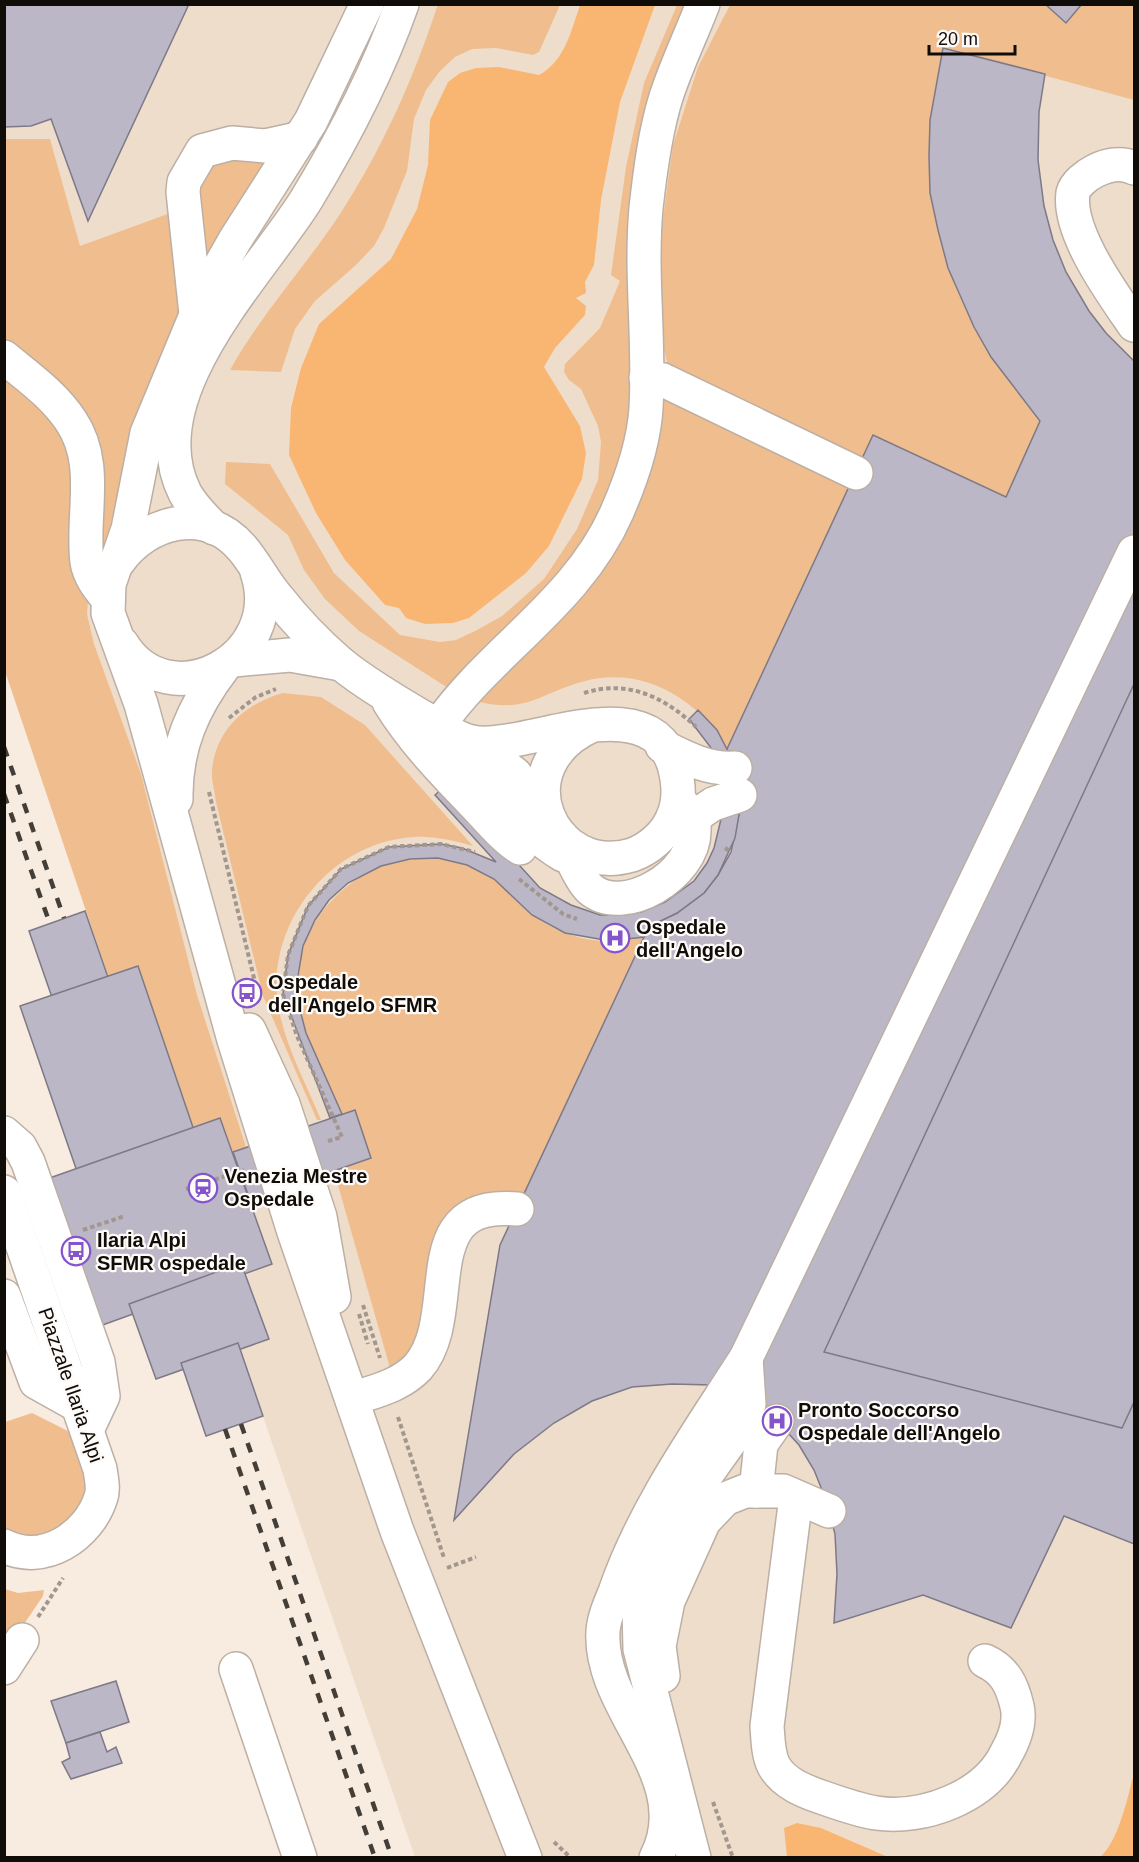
<svg xmlns="http://www.w3.org/2000/svg" width="1139" height="1862" font-family="Helvetica,sans-serif">
  <style>
    .built { fill: #efddcc }
    .green { fill: #f0be8e }
    .water { fill: #f9b673 }
    .building { fill: #bbb7c6; stroke: #7d7987; stroke-width: 1.5 }
    .lines { fill: none; stroke-linecap: round; stroke-linejoin: round }
    .minor-casing { stroke: #bcafa4; stroke-width: 36 }
    .path { stroke: #a1978e; stroke-width: 4; stroke-dasharray: 4.5 3; stroke-linecap: butt }
    .minor { stroke: #fff; stroke-width: 33 }
    .rail { stroke: #443e38; stroke-width: 4.5; stroke-dasharray: 10 10; stroke-linecap: butt }
    .labels { text-anchor: middle; stroke-width: 4.5; stroke-linejoin: round; paint-order: stroke }
    .poi-label { font-size: 20px; font-weight: bold; fill: #100c08; stroke: #fdfaf8; text-anchor: start }
    .street-label { font-size: 20px; fill: #100c08; stroke: #fdfaf8 }
  </style>
  <rect width="100%" height="100%" fill="#f8ebdf"/>
  <path class="built" d="M4,5H1134V1857H415L240,1350L269,1339L245,1274L272,1263L220,1118L193,1127L138,966L108,976L5,671Z"/>
  <g class="green">
    <path d="M438,4L560,5L539,52L533,55L496,48L472,49L455,57L440,71L426,90L414,119L407,171L384,228L374,246L356,265L315,301L295,329L281,372L230,370C261,314 305,267 340,214C382,149 414,78 438,4Z"/>
    <path d="M677,5H694L665,74L635,425L592,543L451,690L359,631L325,599L304,570L288,535L225,484L226,462L270,464L334,573L400,635L440,642L456,640L477,630L502,616L544,579L577,529L598,480L601,442L598,426L581,389L569,380L564,372L565,364L600,328L620,281L611,275L626,167L644,83Z"/>
    <path d="M730,5H1045L1066,23L1082,5H1134V100L943,48C909,199 942,303 1040,421L1006,497L874,435L859,466L668,366L663,345L657,263L673,145L698,67Z"/>
    <path d="M5,139H50L80,246L173,212L184,312L128,460L101,559L100,490L5,346Z"/>
    <path d="M255,156L268,165L199,279L195,189L217,157Z"/>
    <path d="M4,363L64,422L89,588L87,614L94,644L141,774L197,995L246,1147L233,1152L220,1118L193,1127L138,966L108,976L5,671Z"/>
    <path d="M663,398L852,481L727,749C699,699 643,666 585,681C537,694 528,714 475,701L552,623L655,404Z"/>
    <path d="M283,693L321,697L365,725L473,846C455,841 434,836 415,837C332,841 266,922 278,1004C284,1044 306,1083 321,1120H317L263,996L216,802C215,792 211,780 212,770C216,729 246,703 283,693Z"/>
    <path d="M438,858C457,863 477,867 494,878C507,888 518,902 531,913C561,939 606,947 644,937L522,1197L482,1201L421,1348L390,1368L334,1171L371,1158L355,1110L342,1114C327,1080 307,1044 299,1008C287,947 325,891 379,867C397,859 418,859 438,858Z"/>
    <path d="M32,1413L78,1436L88,1492L73,1522L41,1539L5,1533V1422Z"/>
    <path d="M5,1589L18,1593L44,1590L43,1596L5,1652Z"/>
  </g>
  <g class="water">
    <path d="M580,5H655L620,102L601,200L594,265L585,282L586,293L576,298L586,306L585,315L555,348L544,367L580,426L586,453L582,479L549,546L526,573L469,618L453,623L425,624L406,618L399,608L385,605L345,560L316,513L289,455L291,408L301,368L319,324L391,259L417,209L428,165L430,120L448,82L460,73L476,68L499,67L539,75C565,61 571,31 580,5Z"/>
    <path d="M1134,1773V1857H1100C1118,1843 1128,1796 1134,1773Z"/>
    <path d="M797,1823L821,1828L888,1857H787L784,1828Z"/>
  </g>
  <g class="building">
    <path d="M4,4H189L88,221L51,119L31,126L4,127Z"/>
    <path d="M1045,4H1082L1066,23Z"/>
    <path d="M943,48L1045,74L1039,112L1038,160L1044,206L1053,240L1066,272L1089,311L1106,333L1134,361V1544L1064,1516L1011,1628L923,1595L834,1623L837,1574L835,1534L826,1500L814,1470L799,1445L777,1421L758,1406L712,1385L672,1384L632,1387L592,1401L554,1423L514,1454L454,1520L500,1245L644,937L650,926L677,913L704,893L718,875L731,852L740,809L733,761L727,749L873,435L1006,497L1040,421L991,357L974,327L948,268L938,230L930,193L929,156L930,120Z"/>
    <path d="M1134,684V1402L1122,1428L824,1352Z"/>
    <path d="M698,710L717,730L733,761L740,809L735,838L718,875L704,893L677,913L650,926L644,937L610,941L565,933L532,915L494,879L467,865L438,858L410,859L381,866L348,883L329,900L315,920L303,946L298,976L299,1006L306,1033L342,1114L330,1118L283,994L288,955L308,906L341,869L389,847L441,844L462,848L496,862L435,795L446,785L540,888L571,905L600,915H621L641,912L665,902L694,881L707,863L714,848L723,811L724,794L715,753L689,719Z"/>
    <path d="M85,911L111,986L55,1006L29,931Z"/>
    <path d="M138,966L197,1139L80,1180L20,1006Z"/>
    <path d="M355,1110L371,1158L250,1200L233,1152Z"/>
    <path d="M220,1118L272,1264L97,1327L44,1180Z"/>
    <path d="M241,1263L269,1339L156,1379L129,1304Z"/>
    <path d="M238,1343L263,1416L206,1436L181,1363Z"/>
    <path d="M116,1681L129,1722L66,1743L51,1701Z"/>
    <path d="M100,1732L107,1752L116,1747L122,1763L71,1779L62,1762L70,1758L66,1743Z"/>
  </g>
  <g class="lines">
    <g class="minor-casing">
      <g id="minor">
        <path d="M367,4L311,121L235,240L206,291L147,433L128,529L109,584L108,613L141,704L234,1040L294,1232L397,1531L525,1858"/>
        <path d="M1134,168C1122,162 1107,165 1095,171C1087,175 1075,184 1073,193C1067,232 1113,294 1134,325"/>
        <path d="M196,314L183,192L184,182L202,151L232,143L265,146L301,138"/>
        <path d="M4,357C28,377 54,395 71,421C100,464 81,515 87,562C89,576 99,588 107,598"/>
        <path d="M646,378L663,380L856,473"/>
        <path d="M214,528C203,517 192,506 185,493C136,396 259,275 306,200C343,139 378,72 402,4"/>
        <path d="M118,562C147,521 205,505 242,548C255,563 264,582 277,597C295,620 317,643 339,662C365,684 407,708 436,725C447,732 465,742 478,743C533,747 649,686 674,765C679,783 681,801 672,819C665,835 649,849 632,855C552,879 500,766 593,725"/>
        <path d="M122,644C169,720 286,658 257,572"/>
        <path d="M234,660L290,655L341,664"/>
        <path d="M389,702C413,741 444,773 476,806C489,820 504,838 520,848"/>
        <path d="M475,743L515,774L547,816"/>
        <path d="M662,746C685,758 709,770 735,768"/>
        <path d="M176,799C175,748 193,707 223,668"/>
        <path d="M675,830L713,804L740,795"/>
        <path d="M561,836C568,850 580,880 590,889C624,918 694,874 694,832C694,828 695,822 693,818C690,812 683,805 678,800"/>
        <path d="M563,855C535,839 514,813 492,789C473,769 454,750 438,726C493,648 577,603 617,512C631,480 644,443 646,408C650,342 640,275 646,208C650,172 655,132 666,97C676,66 691,35 703,4"/>
        <path d="M249,1030L283,1104L320,1217L334,1297"/>
        <path d="M4,1133L20,1147L28,1162L98,1362L103,1396L87,1430"/>
        <path d="M4,1192L100,1469C101,1477 104,1488 101,1497C89,1536 44,1566 4,1546"/>
        <path d="M4,1296L36,1382L79,1406"/>
        <path d="M352,1399C375,1391 400,1386 418,1367C464,1314 410,1199 517,1209"/>
        <path d="M756,1491L761,1444L777,1421"/>
        <path d="M796,1497L767,1726C768,1739 768,1755 774,1766C784,1784 806,1792 824,1798C841,1804 858,1810 876,1813C923,1820 985,1797 1006,1754C1014,1740 1021,1723 1017,1706C1012,1685 1005,1670 985,1661"/>
        <path d="M4,1668L22,1640"/>
        <path d="M236,1669L300,1858"/>
        <path d="M663,1676L659,1646L668,1601L704,1521L725,1499L745,1491H783L829,1511"/>
        <path d="M656,1858C698,1777 598,1711 603,1631C604,1618 610,1604 615,1592C644,1508 698,1433 746,1358L1134,552"/>
        <path d="M694,1858L640,1649L639,1608L656,1565L687,1502L731,1440L749,1404L746,1358"/>
      </g>
    </g>
    <g class="path">
      <path d="M584,693C627,679 665,697 696,727"/>
      <path d="M229,718L256,697L276,689"/>
      <path d="M209,792L260,1003"/>
      <path d="M725,848L731,852"/>
      <path d="M519,879L563,914L577,919"/>
      <path d="M328,1141L342,1137L297,1036L283,994L288,955L308,906L341,869L389,847L441,844L475,852"/>
      <path d="M186,1189L244,1170"/>
      <path d="M83,1230L125,1216"/>
      <path d="M363,1305L380,1358"/>
      <path d="M359,1314L368,1344"/>
      <path d="M398,1417L444,1558"/>
      <path d="M447,1568L476,1557"/>
      <path d="M38,1617L63,1578"/>
      <path d="M713,1802L733,1858"/>
      <path d="M554,1842L571,1858"/>
    </g>
    <use href="#minor" class="minor"/>
    <g class="rail">
      <path d="M4,747L64,918"/>
      <path d="M4,794L50,924"/>
      <path d="M241,1424L392,1858"/>
      <path d="M225,1429L375,1858"/>
    </g>
  </g>
  <defs>
    <g id="hospital-ring" transform="scale(1.5)"><circle r="9.5" fill="#fdfaf8" stroke="#8454cd" stroke-width="1.5"/><path d="M-5-5h3v3.5h4V-5h3V5h-3V1.5h-4V5h-3Z" fill="#8454cd"/></g>
    <g id="bus-ring" transform="scale(1.5)"><circle r="9.5" fill="#fdfaf8" stroke="#8454cd" stroke-width="1.5"/><path d="M-5-6H5V4H4V6H2V4H-2V6H-4V4H-5ZM-3.5-4V0h7V-4ZM-3.5 1.2v1.5H-2V1.2ZM2 1.2v1.5H3.5V1.2Z" fill="#8454cd"/></g>
    <g id="station-ring" transform="scale(1.5)"><circle r="9.5" fill="#fdfaf8" stroke="#8454cd" stroke-width="1.5"/><path d="M-3-6H3Q5-6 5-4V2Q5 4 3 4L4.5 6H3L1.5 4h-3L-3 6H-4.5L-3 4Q-5 4-5 2V-4Q-5-6-3-6ZM-3.5-4v3h7v-3ZM-3.5 1v1.5H-2V1ZM2 1v1.5H3.5V1Z" fill="#8454cd"/></g>
  </defs>
  <g fill-rule="evenodd">
    <use href="#hospital-ring" x="615" y="938"/>
    <use href="#bus-ring" x="247" y="993"/>
    <use href="#station-ring" x="203" y="1188"/>
    <use href="#bus-ring" x="76" y="1251"/>
    <use href="#hospital-ring" x="777" y="1421"/>
  </g>
  <g class="labels">
    <g class="poi-label">
      <text x="636" y="934">Ospedale<tspan x="636" dy="23">dell'Angelo</tspan></text>
      <text x="268" y="989">Ospedale<tspan x="268" dy="23">dell'Angelo SFMR</tspan></text>
      <text x="224" y="1183">Venezia Mestre<tspan x="224" dy="23">Ospedale</tspan></text>
      <text x="97" y="1247">Ilaria Alpi<tspan x="97" dy="23">SFMR ospedale</tspan></text>
      <text x="798" y="1417">Pronto Soccorso<tspan x="798" dy="23">Ospedale dell'Angelo</tspan></text>
    </g>
    <g class="street-label">
      <text transform="translate(71 1385) rotate(71)" y="7">Piazzale Ilaria Alpi</text>
    </g>
  </g>
  <rect width="1139" height="1862" fill="none" stroke="#100c08" stroke-width="12"/>
  <path d="M929 45v9h86v-9" fill="none" stroke="#100c08" stroke-width="3"/>
  <text x="938" y="45" font-size="18" fill="#100c08" stroke="#fdfaf8" stroke-width="4.5" paint-order="stroke">20 m</text>
</svg>
